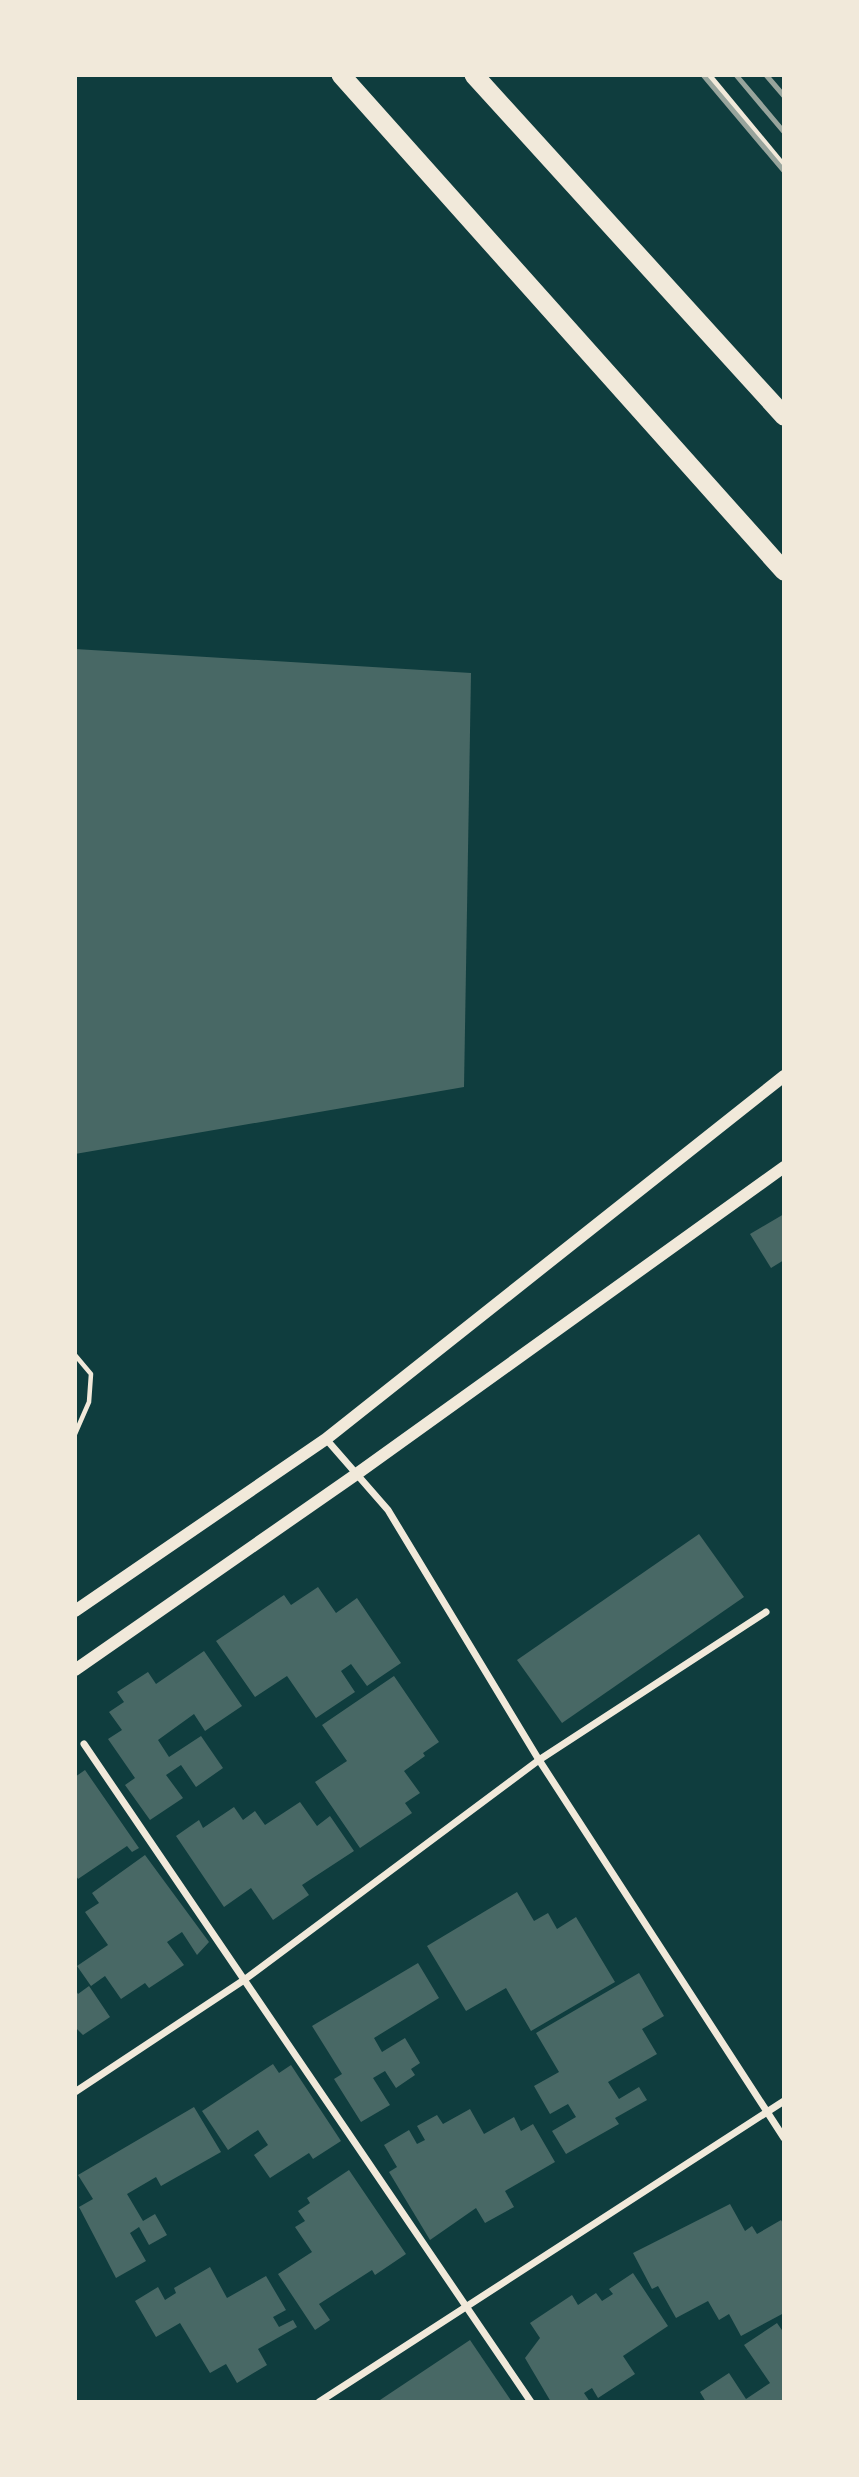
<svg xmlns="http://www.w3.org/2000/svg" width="859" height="2477" font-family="'Varela Round',sans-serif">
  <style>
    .building { fill: #486865 }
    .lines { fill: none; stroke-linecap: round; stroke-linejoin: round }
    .path { stroke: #f1e9da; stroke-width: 4.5 }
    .minor { stroke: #f1e9da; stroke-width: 7 }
    .tertiary { stroke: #f1e9da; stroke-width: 12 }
    .trunk { stroke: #f1e9da; stroke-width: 19 }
    .rail { stroke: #97a49c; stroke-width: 5 }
  </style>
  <rect width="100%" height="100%" fill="#0f3d3e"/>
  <g class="building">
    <path d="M75,649L471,673L464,1087L75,1154Z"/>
    <path d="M784,1214V1260L771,1268L750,1234Z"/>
    <path d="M699,1534L744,1597L562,1723L517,1660Z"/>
    <path d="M318,1587L336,1613L357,1598L401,1663L367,1686L351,1664L341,1671L355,1692L316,1718L287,1676L255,1697L216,1641L284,1595L291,1605Z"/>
    <path d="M204,1651L242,1706L205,1731L194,1714L158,1740L169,1757L201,1736L223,1768L196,1787L181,1765L166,1775L183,1798L150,1820L125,1785L135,1778L108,1739L122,1730L109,1712L124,1702L117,1692L148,1672L156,1684Z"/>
    <path d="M394,1676L439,1742L423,1753L425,1756L404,1771L420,1793L405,1803L412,1813L360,1848L315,1782L347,1761L322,1725Z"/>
    <path d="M85,1770L139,1848L132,1852L127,1846L78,1879L75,1874V1777Z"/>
    <path d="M300,1802L317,1826L330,1816L354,1851L302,1885L309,1895L273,1920L251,1888L224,1907L176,1836L199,1820L203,1828L234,1807L243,1820L255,1811L265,1825Z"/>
    <path d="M145,1855L209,1942L197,1955L182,1932L167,1942L184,1965L149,1988L145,1983L121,1999L105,1976L91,1986L77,1966L108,1945L85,1912L99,1903L92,1893Z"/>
    <path d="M517,1892L534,1921L548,1913L557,1929L576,1917L615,1982L531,2031L506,1988L466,2011L427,1946Z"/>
    <path d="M418,1963L439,1998L374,2038L382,2052L405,2038L420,2063L411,2069L415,2075L396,2088L385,2071L373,2078L390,2105L361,2122L334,2079L342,2074L312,2026Z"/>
    <path d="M639,1973L664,2016L642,2029L657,2054L608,2082L619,2099L639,2087L647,2100L615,2118L619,2124L566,2154L552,2131L576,2117L568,2104L550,2114L534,2086L559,2072L536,2033Z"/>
    <path d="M89,1986L110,2017L83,2035L75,2027V1989L78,1994Z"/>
    <path d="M273,2064L279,2073L291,2065L341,2141L313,2159L309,2153L270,2178L254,2155L268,2145L258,2130L228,2150L202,2111Z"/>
    <path d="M194,2107L221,2152L161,2186L156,2177L127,2194L143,2221L155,2214L167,2235L149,2245L139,2227L130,2233L146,2261L116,2278L79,2207L93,2199L78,2175Z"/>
    <path d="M470,2109L484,2134L514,2117L521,2131L533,2124L555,2162L505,2191L514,2207L485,2223L476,2208L430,2240L389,2172L397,2167L384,2145L409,2130L417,2144L425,2140L417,2126L437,2115L443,2124Z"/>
    <path d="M349,2170L406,2254L375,2275L372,2270L319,2304L330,2320L315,2330L278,2274L312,2252L295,2227L305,2221L298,2211L310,2203L307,2198Z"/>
    <path d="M730,2204L745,2231L752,2226L757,2234L781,2220L784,2225V2313L741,2336L729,2314L719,2320L708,2301L676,2318L658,2286L652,2289L633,2253Z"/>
    <path d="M210,2267L227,2298L266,2276L286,2310L273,2317L279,2327L293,2320L297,2327L258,2349L267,2365L237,2383L226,2364L210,2373L180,2323L156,2337L135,2301L158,2287L165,2300L176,2293L174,2288Z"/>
    <path d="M633,2273L668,2326L623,2356L635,2374L598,2398L592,2388L584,2393L590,2402H551L525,2358L540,2338L530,2323L572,2295L578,2305L596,2293L602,2301L613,2294L609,2289Z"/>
    <path d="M777,2323L784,2333V2402H706L700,2392L729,2373L746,2399L770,2383L744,2345Z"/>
    <path d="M470,2340L512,2402H377Z"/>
  </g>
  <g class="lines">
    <path class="path" d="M75,1355L91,1374L89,1402L75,1434"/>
    <g class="minor">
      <path d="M708,75L784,167"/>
      <path d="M326,1439L388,1510L539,1760L784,2138"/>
      <path d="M84,1744L531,2402"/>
      <path d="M75,2092L244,1980L539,1760L766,1612"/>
      <path d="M319,2402L784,2101"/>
    </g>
    <g class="tertiary">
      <path d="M75,1611L326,1439L784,1076"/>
      <path d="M75,1670L358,1473L784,1167"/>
    </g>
    <g class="trunk">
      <path d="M341,75L784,571"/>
      <path d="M474,75L784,416"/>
    </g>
    <g class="rail">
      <path d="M703,75L784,171"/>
      <path d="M736,75L784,132"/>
      <path d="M766,75L784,96"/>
    </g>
  </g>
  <rect width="859" height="2477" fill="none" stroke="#f1e9da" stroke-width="154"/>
</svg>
